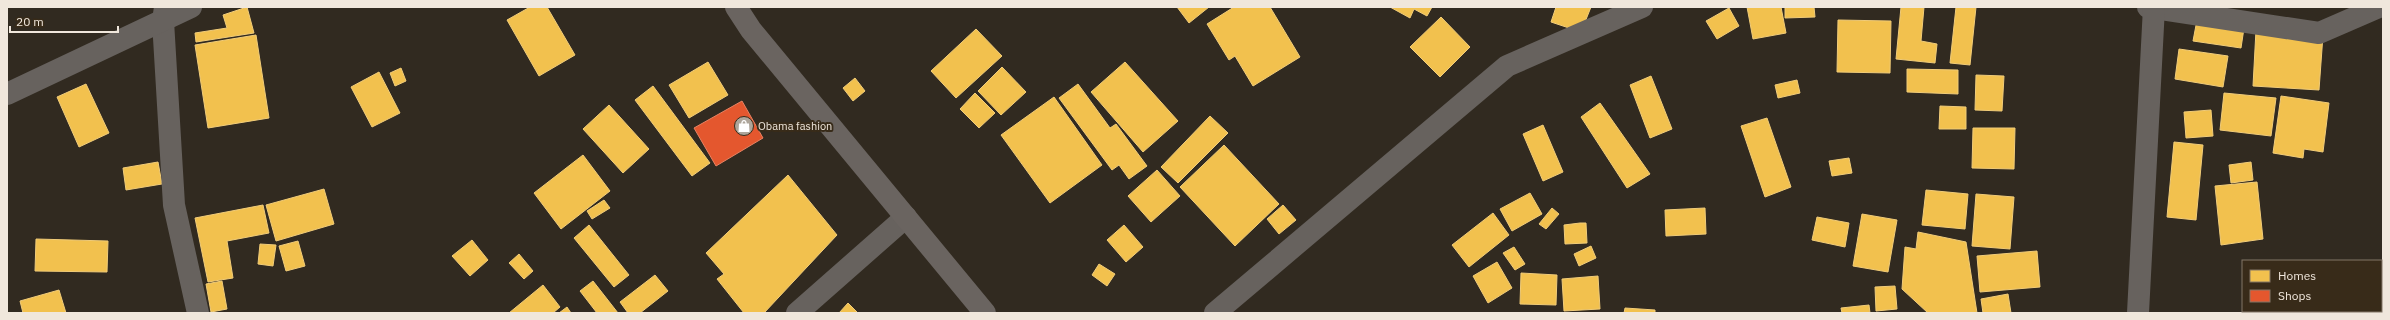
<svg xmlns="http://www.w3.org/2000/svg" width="2390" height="320" font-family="'IBM Plex Sans',sans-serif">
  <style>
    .homes { fill: #f2c14e; stroke: #f1cc79 }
    .shops { fill: #e4572e; stroke: #e88262 }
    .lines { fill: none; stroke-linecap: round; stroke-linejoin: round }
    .street { stroke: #67625e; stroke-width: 22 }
    .secondary { stroke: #6a6460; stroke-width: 22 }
    .labels { text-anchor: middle; stroke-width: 4; stroke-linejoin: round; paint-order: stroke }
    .poi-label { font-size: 11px; fill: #f0e7dc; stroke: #382b19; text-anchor: start }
  </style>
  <rect width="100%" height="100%" fill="#312a20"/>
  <g class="homes">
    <path d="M247,7L254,33L196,42L195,33L227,28L223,15Z"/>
    <path d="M530,7H547L575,55L539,76L507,20Z"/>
    <path d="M1177,7H1209L1189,23Z"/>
    <path d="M1234,7H1270L1300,57L1253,86L1235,56L1229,60L1207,24Z"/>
    <path d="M1390,7H1432L1427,16L1414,9L1410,18Z"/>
    <path d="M1556,7H1591L1581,32L1551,22Z"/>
    <path d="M1747,7H1781L1786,33L1753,39Z"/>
    <path d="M1785,7H1814L1815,17L1785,18Z"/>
    <path d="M1901,7H1924L1921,41L1937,44L1935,63L1896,59Z"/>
    <path d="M1956,7H1976L1970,65L1950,63Z"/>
    <path d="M1729,8L1739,26L1717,39L1706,21Z"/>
    <path d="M1441,17L1470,47L1440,77L1410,47Z"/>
    <path d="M1838,20L1891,21L1890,73L1837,72Z"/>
    <path d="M2197,20L2244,28L2241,48L2193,41Z"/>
    <path d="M976,29L1002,56L956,98L931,71Z"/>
    <path d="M2256,30L2323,35L2319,90L2253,86Z"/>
    <path d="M256,35L269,118L208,128L195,45Z"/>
    <path d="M2179,49L2228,56L2223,87L2175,79Z"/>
    <path d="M708,62L728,95L689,118L669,85Z"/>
    <path d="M1125,62L1178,121L1143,152L1091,92Z"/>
    <path d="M1002,67L1026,92L1001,115L978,91Z"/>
    <path d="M401,68L406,81L395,86L390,73Z"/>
    <path d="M1907,69L1958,70V94L1907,92Z"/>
    <path d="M379,72L400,113L372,127L351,87Z"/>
    <path d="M1976,75L2004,76L2002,111L1975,110Z"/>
    <path d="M1651,76L1672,129L1650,138L1630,85Z"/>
    <path d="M855,78L865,91L853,101L843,88Z"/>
    <path d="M1797,80L1800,93L1778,98L1775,85Z"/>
    <path d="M86,84L109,133L79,147L57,97Z"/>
    <path d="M1078,84L1110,128L1116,124L1147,166L1129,179L1119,165L1112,170L1059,98Z"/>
    <path d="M653,86L710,163L692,176L635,100Z"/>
    <path d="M975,93L995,113L979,128L960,109Z"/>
    <path d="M2224,93L2276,98L2271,136L2220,130Z"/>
    <path d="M2281,96L2329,103L2323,152L2304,149L2303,158L2273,153Z"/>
    <path d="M1054,97L1102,165L1050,203L1001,135Z"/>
    <path d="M1600,103L1650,174L1627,188L1581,117Z"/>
    <path d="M609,105L649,149L623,173L583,129Z"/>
    <path d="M1940,106L1966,107V129H1939Z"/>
    <path d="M2211,110L2213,136L2186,138L2184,112Z"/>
    <path d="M1210,116L1228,133L1178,183L1161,167Z"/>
    <path d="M1767,118L1791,187L1765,197L1741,126Z"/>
    <path d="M1543,125L1563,172L1543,181L1523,134Z"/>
    <path d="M1973,128H2015L2014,169L1972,168Z"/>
    <path d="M2174,142L2203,145L2196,220L2167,217Z"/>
    <path d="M1224,145L1279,204L1235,246L1180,187Z"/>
    <path d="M583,155L610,191L561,229L534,193Z"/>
    <path d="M1849,158L1852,173L1832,176L1829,161Z"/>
    <path d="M158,162L162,184L126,190L123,168Z"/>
    <path d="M2251,162L2253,180L2231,183L2229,165Z"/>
    <path d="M1157,170L1180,196L1151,222L1128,196Z"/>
    <path d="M788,175L837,235L764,313H744L717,279L724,274L706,253Z"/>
    <path d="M2257,182L2263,239L2221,245L2215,186Z"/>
    <path d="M324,189L334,224L276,241L266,205Z"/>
    <path d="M1926,190L1968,194L1965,229L1922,225Z"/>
    <path d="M1530,193L1542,214L1512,231L1500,209Z"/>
    <path d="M1976,194L2014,197L2010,249L1972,246Z"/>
    <path d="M604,200L610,208L592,219L587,211Z"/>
    <path d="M263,205L269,233L227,241L233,278L208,282L195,218Z"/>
    <path d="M1283,205L1296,220L1279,234L1267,219Z"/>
    <path d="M1552,208L1559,214L1546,229L1539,224Z"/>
    <path d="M1705,208L1706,234L1666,236L1665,210Z"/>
    <path d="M1493,213L1509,235L1469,267L1452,245Z"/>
    <path d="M1862,214L1897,220L1888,272L1853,266Z"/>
    <path d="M1817,217L1849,223L1845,247L1812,240Z"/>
    <path d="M1580,223H1586L1587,243L1565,244L1564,225Z"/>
    <path d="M589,225L629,275L614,287L574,238Z"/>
    <path d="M1124,225L1143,247L1126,262L1107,240Z"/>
    <path d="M1918,232L1966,242L1977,313H1928L1902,289L1905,247L1916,249Z"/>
    <path d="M36,239L108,241L107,272L35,271Z"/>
    <path d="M472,240L488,260L470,276L452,256Z"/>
    <path d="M298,241L305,266L286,271L279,246Z"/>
    <path d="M260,244L276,245L273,266L258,264Z"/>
    <path d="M1591,246L1596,258L1579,266L1574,254Z"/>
    <path d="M1514,247L1525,264L1515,270L1503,253Z"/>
    <path d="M2037,251L2040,287L1980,292L1977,256Z"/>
    <path d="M519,254L533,271L524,279L509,263Z"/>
    <path d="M1497,262L1512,288L1488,303L1473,276Z"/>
    <path d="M1099,264L1115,274L1107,286L1092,275Z"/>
    <path d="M1521,273L1557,275L1556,305L1520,304Z"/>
    <path d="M655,275L668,291L640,313H628L620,302Z"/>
    <path d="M1598,276L1600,309L1564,311L1562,279Z"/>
    <path d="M222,281L227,309L211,312L206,284Z"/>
    <path d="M593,281L618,313H597L580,291Z"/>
    <path d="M543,285L560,307L553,313H509Z"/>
    <path d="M1895,286L1897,309L1876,311L1875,287Z"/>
    <path d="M59,290L66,313H23L20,301Z"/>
    <path d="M2008,294L2011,313H1983L1981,299Z"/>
    <path d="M848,303L858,313H839Z"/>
    <path d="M1869,305L1870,313H1842L1841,308Z"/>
    <path d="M567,307L571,313H559Z"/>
    <path d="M1625,308L1655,310V313H1624Z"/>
  </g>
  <path class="shops" d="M742,101L763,138L716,166L694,128Z"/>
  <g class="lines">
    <g class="street">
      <path d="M165,7L163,21L174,205L198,313"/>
      <path d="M2148,7L2319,33L2379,7"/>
      <path d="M7,94L191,7"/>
      <path d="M797,313L906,217"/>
      <path d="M1215,313L1507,66L1642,7"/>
      <path d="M2138,313L2154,7"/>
    </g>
    <path class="secondary" d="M736,7L751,30L985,313"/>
  </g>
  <defs>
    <g id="shop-disc" transform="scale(1)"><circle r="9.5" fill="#ada59a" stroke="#382b19"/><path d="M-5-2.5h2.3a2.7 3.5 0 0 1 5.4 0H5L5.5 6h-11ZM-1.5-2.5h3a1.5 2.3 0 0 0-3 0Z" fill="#fff"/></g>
  </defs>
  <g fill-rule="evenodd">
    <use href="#shop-disc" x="744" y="126"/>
  </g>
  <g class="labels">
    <g class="poi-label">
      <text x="758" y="130">Obama fashion</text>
    </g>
  </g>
  <rect width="2390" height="320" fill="none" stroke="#f0e7dc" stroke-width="16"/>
  <rect x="2242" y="260" width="140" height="52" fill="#382b19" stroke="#827667"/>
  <rect x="2250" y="270" width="20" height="12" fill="#f2c14e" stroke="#827667"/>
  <text x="2278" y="280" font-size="12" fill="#f0e7dc">Homes</text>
  <rect x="2250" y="290" width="20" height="12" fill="#e4572e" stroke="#827667"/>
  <text x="2278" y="300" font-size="12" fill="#f0e7dc">Shops</text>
  <path d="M10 26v6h108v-6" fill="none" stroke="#f0e7dc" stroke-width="2"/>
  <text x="16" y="26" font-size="12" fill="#f0e7dc" stroke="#382b19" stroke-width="3" paint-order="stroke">20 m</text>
</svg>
